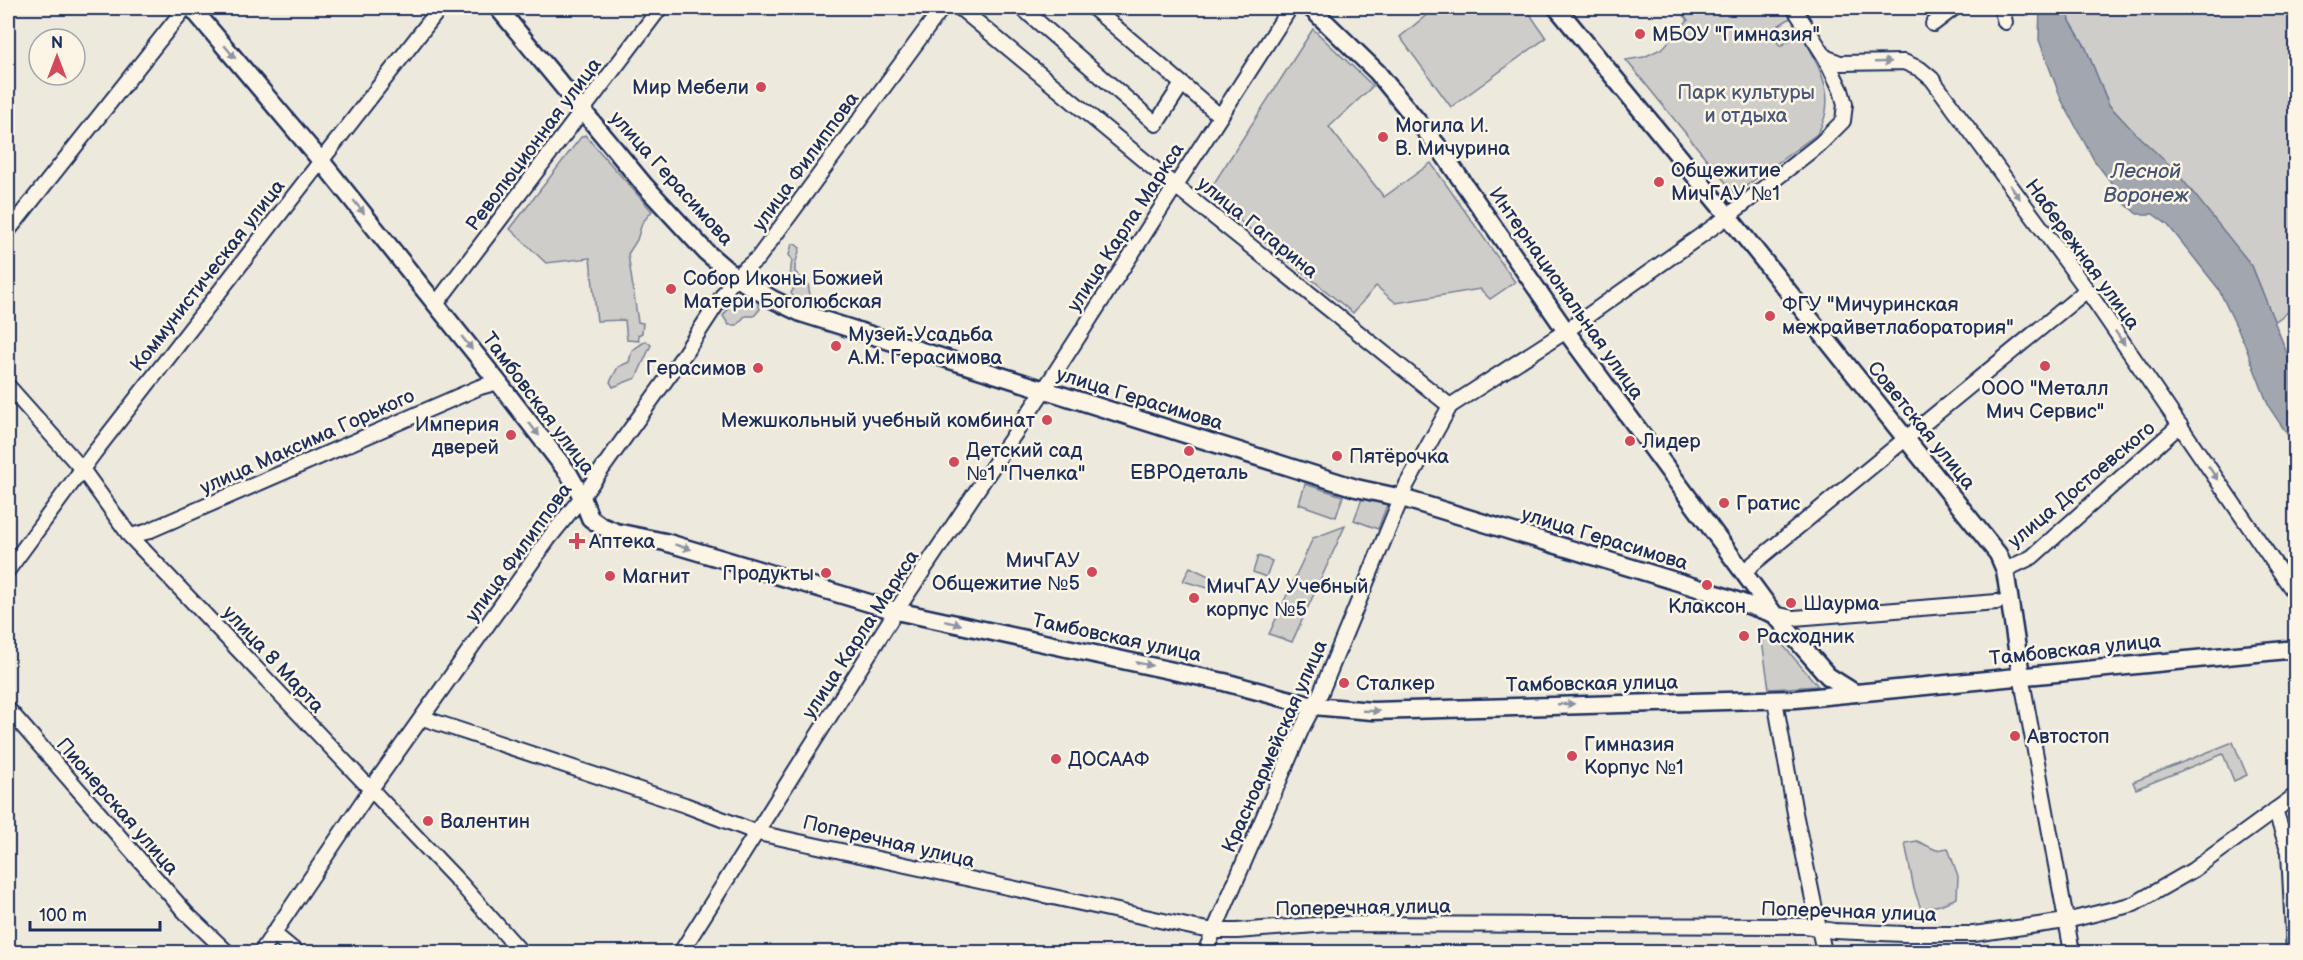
<svg xmlns="http://www.w3.org/2000/svg" width="2303" height="960" font-family="'Balsamiq Sans',sans-serif">
  <style>
    .green { fill: #cfcdca; stroke: #757e94; stroke-width: 1.5 }
    .water { fill: #a2a7af; stroke: #6c778f; stroke-width: 1.5 }
    .lines { fill: none; stroke-linecap: round; stroke-linejoin: round }
    .minor-casing { stroke: #1b2f5e; stroke-width: 18 }
    .major-casing { stroke: #1b2f5e; stroke-width: 21 }
    .minor { stroke: #fcf5e5; stroke-width: 14 }
    .major { stroke: #fcf5e5; stroke-width: 16 }
    .oneway { fill: #8c92a2 }
    .poi-dot { fill: #d1495b; stroke: #fcf5e5; stroke-width: 2 }
    .labels { text-anchor: middle; stroke-width: 5; stroke-linejoin: round; paint-order: stroke }
    .poi-label { font-size: 20px; fill: #1b2f5e; stroke: #fcf5e5; text-anchor: start }
    .park-label { font-size: 20px; fill: #485679; stroke: #fcf5e5 }
    .street-label { font-size: 20px; fill: #1b2f5e; stroke: #fcf5e5 }
    .water-label { font-size: 21px; font-style: italic; fill: #445376; stroke: #fcf5e5 }
  </style>
  <rect width="100%" height="100%" fill="#eee9dd"/>
  <filter id="ink" filterUnits="userSpaceOnUse"><feTurbulence type="fractalNoise" baseFrequency=".0167" numOctaves="2"/><feDisplacementMap in="SourceGraphic" scale="12" xChannelSelector="R" yChannelSelector="G"/><feConvolveMatrix kernelMatrix="1 2 1 2 8 2 1 2 1" color-interpolation-filters="sRGB"/></filter>
  <g filter="url(#ink)">
    <g class="green">
      <path d="M1435,8H1526L1546,38L1451,107L1400,37Z"/>
      <path d="M1678,8H1785L1792,17L1770,31L1780,46L1802,33C1818,66 1840,98 1817,134L1735,194L1626,60L1644,57L1663,48L1688,20Z"/>
      <path d="M2067,8H2295V307L2274,322L2252,266L2109,105L2085,46L2070,21Z"/>
      <path d="M1313,29L1373,86L1329,127L1384,197L1431,163L1515,282L1490,299L1480,289L1396,303L1376,286L1353,313L1207,194Z"/>
      <path d="M585,135L652,211L642,223L637,240L628,254L638,322L643,323L642,333L638,335L639,341L627,340L625,320L597,321L590,258L546,263L510,229L581,137Z"/>
      <path d="M792,244H795L800,248L795,265V272L808,284L811,300C801,304 796,303 791,293L794,288L789,284L792,260L789,255Z"/>
      <path d="M751,297L758,302L760,309L754,316H745L737,325H729L723,316L735,298Z"/>
      <path d="M646,341L651,345L636,378L613,387L610,382L618,367L629,362L632,350Z"/>
      <path d="M1305,484L1343,496L1336,517L1299,504Z"/>
      <path d="M1363,496L1387,505L1378,529L1354,520Z"/>
      <path d="M1345,526L1292,642L1269,634L1313,538Z"/>
      <path d="M1258,556L1272,561L1266,577L1253,572Z"/>
      <path d="M1190,567L1219,581L1215,590L1183,581Z"/>
      <path d="M1768,632L1776,637L1818,686L1769,689L1761,634Z"/>
      <path d="M2233,742L2247,775L2234,781L2223,754L2136,789L2133,782Z"/>
      <path d="M1917,841L1936,850L1948,848L1958,876L1957,898L1940,905L1921,909L1914,889L1905,843Z"/>
    </g>
    <path class="water" d="M2040,8H2067L2070,21L2085,46L2109,105L2137,135L2174,169L2252,266L2295,373V446L2269,407L2243,340L2218,288L2168,225L2153,214H2137L2116,196L2114,186L2094,160L2061,99L2039,40Z"/>
    <g class="lines">
      <g class="minor-casing">
        <g id="minor">
          <path d="M960,8L1158,172L1450,406"/>
          <path d="M1022,8L1156,124L1182,84"/>
          <path d="M1093,8L1220,116"/>
          <path d="M2001,8L2005,22"/>
          <path d="M1933,24L1954,8"/>
          <path d="M1825,57L1840,63L1904,62L1920,69L1932,79L2087,290L2296,595"/>
          <path d="M8,231L185,8"/>
          <path d="M436,304L660,8"/>
          <path d="M8,386L82,469L130,536L460,883L521,952"/>
          <path d="M130,536L146,532L480,387L498,382"/>
          <path d="M8,570L94,453L440,8"/>
          <path d="M2005,570L2032,557L2180,425"/>
          <path d="M1743,572L2087,290"/>
          <path d="M1774,614L1794,618L1997,602"/>
          <path d="M2021,675L2072,952"/>
          <path d="M1775,700L1795,813L1824,952"/>
          <path d="M8,709L186,913L227,952"/>
          <path d="M423,718L685,805L758,833L1196,928L1214,931H1237L1329,924L1806,926L1834,931L1904,934H1974L2066,921L2134,904L2193,870L2296,795"/>
          <path d="M2275,810L2289,852L2294,952"/>
          <path d="M273,933L296,952"/>
          <path d="M261,952L371,789L549,538L582,497L683,356L728,287L735,277L758,258L942,8"/>
          <path d="M681,952L896,611L1044,390L1290,8"/>
          <path d="M1205,952L1302,728L1321,692L1407,484L1450,406L1566,331L1723,220L1821,143L1843,121L1845,104L1841,90L1825,57L1794,8"/>
        </g>
      </g>
      <g class="major-casing">
        <g id="major">
          <path d="M192,8L322,162L498,382L569,474L582,497L590,518L601,526L616,532L665,542L896,611L1224,682L1313,706L1372,711L1796,699L2296,649"/>
          <path d="M498,8L645,186L706,252L735,277L772,299L801,313L1356,488L1402,498L1711,592L1774,614"/>
          <path d="M1311,8L1377,72L1437,145L1566,331L1774,614L1828,676L1855,693"/>
          <path d="M1557,8L1728,216L1998,554L2005,570L2021,675"/>
        </g>
      </g>
      <use href="#minor" class="minor"/>
      <use href="#major" class="major"/>
    </g>
    <defs><path id="oneway-solid" d="M-6-.8H1V-3.2L6.5 0L1 3.2V.8H-6Z" transform="scale(1.5)"/></defs>
    <g class="oneway">
      <use href="#oneway-solid" transform="translate(230 52) rotate(50)"/>
      <use href="#oneway-solid" transform="translate(1883 62) rotate(-2)"/>
      <use href="#oneway-solid" transform="translate(2015 192) rotate(54)"/>
      <use href="#oneway-solid" transform="translate(359 207) rotate(51)"/>
      <use href="#oneway-solid" transform="translate(2120 338) rotate(55)"/>
      <use href="#oneway-solid" transform="translate(467 343) rotate(52)"/>
      <use href="#oneway-solid" transform="translate(534 429) rotate(52)"/>
      <use href="#oneway-solid" transform="translate(2213 473) rotate(56)"/>
      <use href="#oneway-solid" transform="translate(683 547) rotate(17)"/>
      <use href="#oneway-solid" transform="translate(953 623) rotate(12)"/>
      <use href="#oneway-solid" transform="translate(1144 664) rotate(12)"/>
      <use href="#oneway-solid" transform="translate(1566 704) rotate(-2)"/>
      <use href="#oneway-solid" transform="translate(1371 711) rotate(2)"/>
    </g>
  </g>
  <g class="poi-dot">
    <circle cx="1640" cy="34" r="6"/>
    <circle cx="761" cy="87" r="6"/>
    <circle cx="1383" cy="137" r="6"/>
    <circle cx="1659" cy="182" r="6"/>
    <circle cx="671" cy="289" r="6"/>
    <circle cx="1770" cy="316" r="6"/>
    <circle cx="836" cy="346" r="6"/>
    <circle cx="2045" cy="366" r="6"/>
    <circle cx="758" cy="368" r="6"/>
    <circle cx="1047" cy="420" r="6"/>
    <circle cx="511" cy="435" r="6"/>
    <circle cx="1630" cy="441" r="6"/>
    <circle cx="1189" cy="451" r="6"/>
    <circle cx="1337" cy="456" r="6"/>
    <circle cx="954" cy="462" r="6"/>
    <circle cx="1724" cy="503" r="6"/>
    <path d="M574 532h6v6h6v6h-6v6h-6v-6h-6v-6h6z"/>
    <circle cx="1092" cy="572" r="6"/>
    <circle cx="826" cy="573" r="6"/>
    <circle cx="610" cy="576" r="6"/>
    <circle cx="1707" cy="585" r="6"/>
    <circle cx="1194" cy="598" r="6"/>
    <circle cx="1791" cy="603" r="6"/>
    <circle cx="1744" cy="636" r="6"/>
    <circle cx="1344" cy="683" r="6"/>
    <circle cx="2015" cy="736" r="6"/>
    <circle cx="1572" cy="756" r="6"/>
    <circle cx="1056" cy="759" r="6"/>
    <circle cx="428" cy="821" r="6"/>
  </g>
  <g class="labels">
    <g class="poi-label">
      <text x="1652" y="41">МБОУ "Гимназия"</text>
      <text x="749" y="94" text-anchor="end">Мир Мебели</text>
      <text x="1395" y="132">Могила И.<tspan x="1395" dy="23">В. Мичурина</tspan></text>
      <text x="1671" y="177">Общежитие<tspan x="1671" dy="23">МичГАУ №1</tspan></text>
      <text x="683" y="285">Собор Иконы Божией<tspan x="683" dy="23">Матери Боголюбская</tspan></text>
      <text x="1782" y="311">ФГУ "Мичуринская<tspan x="1782" dy="23">межрайветлаборатория"</tspan></text>
      <text x="848" y="341">Музей-Усадьба<tspan x="848" dy="23">А.М. Герасимова</tspan></text>
      <text x="746" y="375" text-anchor="end">Герасимов</text>
      <text x="2045" y="395" text-anchor="middle">ООО "Металл<tspan x="2045" dy="23">Мич Сервис"</tspan></text>
      <text x="1035" y="427" text-anchor="end">Межшкольный учебный комбинат</text>
      <text x="499" y="431" text-anchor="end">Империя<tspan x="499" dy="23">дверей</tspan></text>
      <text x="1642" y="448">Лидер</text>
      <text x="966" y="457">Детский сад<tspan x="966" dy="23">№1 "Пчелка"</tspan></text>
      <text x="1349" y="463">Пятёрочка</text>
      <text x="1189" y="479" text-anchor="middle">ЕВРОдеталь</text>
      <text x="1736" y="510">Гратис</text>
      <text x="589" y="548">Аптека</text>
      <text x="1080" y="567" text-anchor="end">МичГАУ<tspan x="1080" dy="23">Общежитие №5</tspan></text>
      <text x="814" y="580" text-anchor="end">Продукты</text>
      <text x="622" y="583">Магнит</text>
      <text x="1206" y="593">МичГАУ Учебный<tspan x="1206" dy="23">корпус №5</tspan></text>
      <text x="1803" y="610">Шаурма</text>
      <text x="1707" y="613" text-anchor="middle">Клаксон</text>
      <text x="1756" y="643">Расходник</text>
      <text x="1356" y="690">Сталкер</text>
      <text x="2027" y="743">Автостоп</text>
      <text x="1584" y="751">Гимназия<tspan x="1584" dy="23">Корпус №1</tspan></text>
      <text x="1068" y="766">ДОСААФ</text>
      <text x="440" y="828">Валентин</text>
    </g>
    <g class="park-label">
      <text x="1746" y="99">Парк культуры<tspan x="1746" dy="23">и отдыха</tspan></text>
    </g>
    <g class="street-label">
      <text transform="translate(533 144) rotate(-53)" y="7">Революционная улица</text>
      <text transform="translate(805 161) rotate(-54)" y="7">улица Филиппова</text>
      <text transform="translate(672 178) rotate(48)" y="7">улица Герасимова</text>
      <text transform="translate(1125 227) rotate(-57)" y="7">улица Карла Маркса</text>
      <text transform="translate(1258 227) rotate(39)" y="7">улица Гагарина</text>
      <text transform="translate(2083 254) rotate(54)" y="7">Набережная улица</text>
      <text transform="translate(207 275) rotate(-52)" y="7">Коммунистическая улица</text>
      <text transform="translate(1567 293) rotate(55)" y="7">Интернациональная улица</text>
      <text transform="translate(1140 398) rotate(17)" y="7">улица Герасимова</text>
      <text transform="translate(539 403) rotate(53)" y="7">Тамбовская улица</text>
      <text transform="translate(1922 425) rotate(51)" y="7">Советская улица</text>
      <text transform="translate(307 441) rotate(-24)" y="7">улица Максима Горького</text>
      <text transform="translate(2081 484) rotate(-40)" y="7">улица Достоевского</text>
      <text transform="translate(1605 538) rotate(17)" y="7">улица Герасимова</text>
      <text transform="translate(518 552) rotate(-54)" y="7">улица Филиппова</text>
      <text transform="translate(860 634) rotate(-57)" y="7">улица Карла Маркса</text>
      <text transform="translate(1117 637) rotate(12)" y="7">Тамбовская улица</text>
      <text transform="translate(2075 649) rotate(-6)" y="7">Тамбовская улица</text>
      <text transform="translate(274 659) rotate(47)" y="7">улица 8 Марта</text>
      <text transform="translate(1592 683) rotate(-1)" y="7">Тамбовская улица</text>
      <text transform="translate(1274 746) rotate(-66)" y="7">Красноармейская улица</text>
      <text transform="translate(118 806) rotate(49)" y="7">Пионерская улица</text>
      <text transform="translate(889 841) rotate(13)" y="7">Поперечная улица</text>
      <text transform="translate(1363 907) rotate(-1)" y="7">Поперечная улица</text>
      <text transform="translate(1849 911) rotate(2)" y="7">Поперечная улица</text>
    </g>
    <g class="water-label">
      <text x="2146" y="178">Лесной<tspan x="2146" dy="24">Воронеж</tspan></text>
    </g>
  </g>
  <rect width="2303" height="960" fill="none" stroke="#fcf5e5" stroke-width="30"/>
  <rect x="15" y="15" width="2273" height="930" fill="none" stroke="#1b2f5e" stroke-width="2" filter="url(#ink)"/>
  <g transform="translate(57 57)"><circle r="28" fill="#fcf5e5" stroke="#a2a6af" stroke-width="1.5"/>
  <path d="M0-4.5L10 22L0 15L-10 22Z" fill="#d1495b"/>
  <text y="-9" font-size="16" font-weight="bold" text-anchor="middle" fill="#1b2f5e">N</text>
  </g>
  <path d="M30 921v9h130v-9" fill="none" stroke="#1b2f5e" stroke-width="3"/>
  <text x="39" y="921" font-size="18" fill="#1b2f5e" stroke="#fcf5e5" stroke-width="4.5" paint-order="stroke">100 m</text>
</svg>
